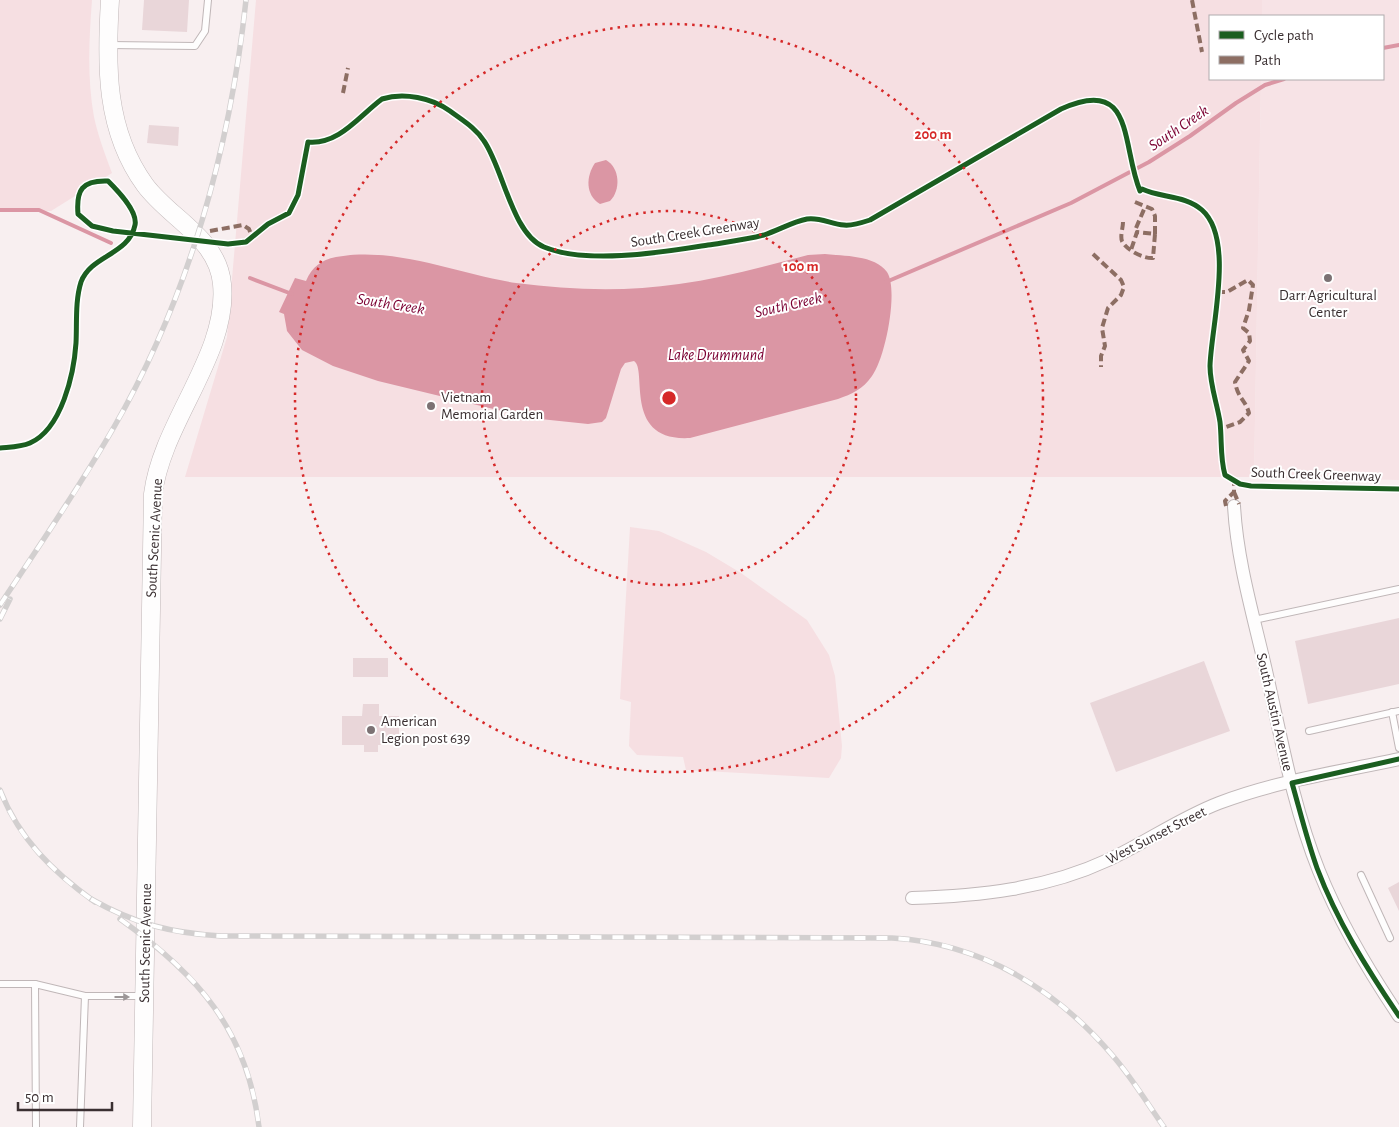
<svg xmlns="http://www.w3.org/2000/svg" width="1399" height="1127" font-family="'Alegreya Sans',sans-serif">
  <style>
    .built { fill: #f7e3e6 }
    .green { fill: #f6dfe2 }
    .water { fill: #db96a4 }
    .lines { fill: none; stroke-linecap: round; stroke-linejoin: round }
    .stream { stroke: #db96a4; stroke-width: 4 }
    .building { fill: #e9d6d9 }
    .lane-casing { stroke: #c0b7b8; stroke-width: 8 }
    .street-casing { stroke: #c0b7b8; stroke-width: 14 }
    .secondary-casing { stroke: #c0b7b8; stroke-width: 19 }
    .lane { stroke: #fefdfd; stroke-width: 6 }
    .street { stroke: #fefdfd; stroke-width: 12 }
    .secondary { stroke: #fefdfd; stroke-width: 18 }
    .rail-casing { stroke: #d2cfcf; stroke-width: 5.5 }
    .rail { stroke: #fff; stroke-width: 4; stroke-dasharray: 11; stroke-linecap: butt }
    .quiet { stroke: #8d6e63; stroke-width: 4; stroke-dasharray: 8 4; stroke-linecap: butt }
    .cycleway-casing { stroke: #fff; stroke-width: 8 }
    .cycleway { stroke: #1b5e20; stroke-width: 5 }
    .oneway { fill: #9c9697 }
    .ring { fill: none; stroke: #d62828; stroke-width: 2.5; stroke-dasharray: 2.5 5 }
    .poi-dot { fill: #7c7274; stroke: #fff; stroke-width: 2 }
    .labels { text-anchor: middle; stroke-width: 4; stroke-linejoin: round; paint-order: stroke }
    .street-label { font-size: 15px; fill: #3a2f31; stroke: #fff }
    .poi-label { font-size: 15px; fill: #3a2f31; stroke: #fff; text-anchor: start }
    .water-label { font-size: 16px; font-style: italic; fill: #7b0032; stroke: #fff }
    .centre { fill: #d62828; stroke: #fff; stroke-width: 2.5 }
    .ring-label { font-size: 15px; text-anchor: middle; font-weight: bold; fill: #d62828; stroke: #fff; stroke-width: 4; stroke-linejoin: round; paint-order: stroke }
  </style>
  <rect width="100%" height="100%" fill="#f8eff0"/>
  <path class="built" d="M1262,0H1399V480L1254,477L1261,79H1383V16H1262Z"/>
  <g class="green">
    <path d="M0,0H92C89,39 87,78 94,117C98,136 105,154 112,173L51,211L0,210Z"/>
    <path d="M256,0H1262V16H1210V79H1261L1254,477H185L227,337Z"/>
    <path d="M630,527L659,531L706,552L741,573L807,620L829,655L835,676L842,746L841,758L829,778L686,770L683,757L637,755L629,746L631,702L620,699Z"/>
  </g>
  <g class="water">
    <path d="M606,160C620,168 621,190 610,201L600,204C585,195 586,176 595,163Z"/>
    <path d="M825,254C843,256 875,255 887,272C899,290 885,359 872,376C863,389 852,394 838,399L690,438C622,442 648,369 634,361L625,363L621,369L606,418L602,422L588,424L531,418L378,381L333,366L302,350L287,331L284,314L279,312L295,278L306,281C312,267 321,260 336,257C396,246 458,274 516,283C570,290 625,292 679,284C722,278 766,266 808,255Z"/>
  </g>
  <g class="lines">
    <g class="stream">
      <path d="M1383,48L1399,45"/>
      <path d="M0,210H39L111,243"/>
      <path d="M250,278L292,294"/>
      <path d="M886,282L1071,203L1149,162L1190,136L1236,103L1265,85L1284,79"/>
    </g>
  </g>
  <g class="building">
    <path d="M144,0H189L187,32L142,30Z"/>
    <path d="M149,125L179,127L178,146L147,143Z"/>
    <path d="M1399,618V684L1308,704L1295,641Z"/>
    <rect x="353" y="658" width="35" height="19"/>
    <path d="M1204,661L1230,731L1116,772L1090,703Z"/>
    <path d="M363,704H379V716H399V745H378V752H364V745H342V716H362Z"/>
    <path d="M1399,882V911L1388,888Z"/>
  </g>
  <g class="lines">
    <g class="lane-casing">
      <g id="lane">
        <path d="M109,45L195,46L205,31L208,0"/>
        <path d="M1254,620L1399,589"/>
        <path d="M1392,712L1399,748"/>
        <path d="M1309,731L1399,711"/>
        <path d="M1361,875L1390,938"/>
        <path d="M0,984H35"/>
        <path d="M36,1127L35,984L85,996H143"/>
        <path d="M80,1127L85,996"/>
      </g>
    </g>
    <g class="street-casing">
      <g id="street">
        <path d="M1234,506C1237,559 1252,611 1264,662C1280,731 1292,804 1319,871C1340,923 1368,970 1399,1016"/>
        <path d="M912,898C979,896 1046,889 1108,860C1145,843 1180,818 1219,803C1276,781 1339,772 1399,759"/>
      </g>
    </g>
    <g class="secondary-casing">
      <path id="secondary" d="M110,0C106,65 105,130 145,185C170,219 218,238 222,284C229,354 162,422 153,494L142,1127"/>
    </g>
    <use href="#lane" class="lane"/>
    <use href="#street" class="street"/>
    <use href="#secondary" class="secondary"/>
    <g class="rail-casing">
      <g id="rail">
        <path d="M0,605C39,546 79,488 114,427C189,297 230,148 246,0"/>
        <path d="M0,619L10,599"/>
        <path d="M0,790C19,839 53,872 95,902"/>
        <path d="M91,899C135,924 171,933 221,936L892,938C981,943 1056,989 1113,1056C1132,1078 1147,1103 1164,1127"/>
        <path d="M120,919C197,974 247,1029 259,1127"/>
      </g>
    </g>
    <use href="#rail" class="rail"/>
    <g class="quiet">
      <path d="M1192,0L1202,52"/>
      <path d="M343,93L348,68"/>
      <path d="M1135,202L1152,209L1155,216V234"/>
      <path d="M1123,222C1123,228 1120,236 1122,241C1126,250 1144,259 1153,258L1155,234L1137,232L1131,250"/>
      <path d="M1136,228L1145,207"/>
      <path d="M210,231L243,225L249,229L252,237"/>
      <path d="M1093,254L1121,280L1124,287L1121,295L1108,308L1102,328L1105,346L1101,356V367"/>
      <path d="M1217,292H1227L1248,280L1253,285L1249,310L1243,328L1249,333L1250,341L1243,350L1249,361L1235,382C1238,399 1245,399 1249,413L1240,422L1221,429"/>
      <path d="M1234,492L1239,504"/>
      <path d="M1226,506L1225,501L1234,492V481"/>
    </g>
    <g class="cycleway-casing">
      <g id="cycleway">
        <path d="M0,448C10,447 21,447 30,443C62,429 74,373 76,343C77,323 75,301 81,282C91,255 129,255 135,225C138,211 117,190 108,181C82,180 76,190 78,214L92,226L113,231L228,244L246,242L268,224L289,213L298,195L308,142C339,145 359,116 382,99C404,92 432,98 450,111C462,120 476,128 484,141C503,168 512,234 544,247C588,265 663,252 708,245C727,242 746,240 764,235C779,230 792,222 807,219C820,217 831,224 844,225C852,226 861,223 870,220L1061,109C1135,75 1121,145 1140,191L1142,189C1161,198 1185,195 1202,210C1235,239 1211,327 1210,366C1210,385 1217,403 1220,422C1222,440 1220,458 1225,475L1240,484L1251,486L1399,489"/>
        <path d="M1399,759L1292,783C1300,811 1307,840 1317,868C1337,921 1367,969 1399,1016"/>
      </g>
    </g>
    <use href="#cycleway" class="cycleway"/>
  </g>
  <defs><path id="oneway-solid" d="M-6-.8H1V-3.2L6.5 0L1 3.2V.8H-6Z" transform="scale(1.25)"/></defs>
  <use class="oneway" href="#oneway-solid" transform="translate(122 997)"/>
  <g class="ring">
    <circle cx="669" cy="398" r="187"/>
    <circle cx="669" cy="398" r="374"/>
  </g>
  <g class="poi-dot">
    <circle cx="1328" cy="278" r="5"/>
    <circle cx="431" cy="406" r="5"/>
    <circle cx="371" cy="730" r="5"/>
  </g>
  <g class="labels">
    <g class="street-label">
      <text transform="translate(695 232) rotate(-9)" y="5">South Creek Greenway</text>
      <text transform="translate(1316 474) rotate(2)" y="5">South Creek Greenway</text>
      <text transform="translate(154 538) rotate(-87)" y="5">South Scenic Avenue</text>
      <text transform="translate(1275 712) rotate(77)" y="5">South Austin Avenue</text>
      <text transform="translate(1156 835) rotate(-27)" y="5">West Sunset Street</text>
      <text transform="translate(145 943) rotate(-89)" y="5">South Scenic Avenue</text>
    </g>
    <g class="poi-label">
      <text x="1328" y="300" text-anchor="middle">Darr Agricultural<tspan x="1328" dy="17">Center</tspan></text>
      <text x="441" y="402">Vietnam<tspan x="441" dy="17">Memorial Garden</tspan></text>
      <text x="381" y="726">American<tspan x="381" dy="17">Legion post 639</tspan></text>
    </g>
    <g class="water-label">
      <text transform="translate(1178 127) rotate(-34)" y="6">South Creek</text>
      <text transform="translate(391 303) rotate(9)" y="6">South Creek</text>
      <text transform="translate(788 304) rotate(-13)" y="6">South Creek</text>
      <text x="716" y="360">Lake Drummund</text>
    </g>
  </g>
  <circle cx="669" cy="398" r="8" class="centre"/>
  <g class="ring-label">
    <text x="933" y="139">200 m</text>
    <text x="801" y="271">100 m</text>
  </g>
  <rect x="1209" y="15" width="175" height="65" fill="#ffffff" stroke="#b0acad"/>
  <rect x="1219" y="31" width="25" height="8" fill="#1b5e20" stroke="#b0acad"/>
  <text x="1254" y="40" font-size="15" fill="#3a2f31">Cycle path</text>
  <rect x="1219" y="56" width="25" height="8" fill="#8d6e63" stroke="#b0acad"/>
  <text x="1254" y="65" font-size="15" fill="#3a2f31">Path</text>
  <path d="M18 1102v8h94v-8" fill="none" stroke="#3a2f31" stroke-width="2.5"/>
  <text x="25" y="1102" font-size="15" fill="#3a2f31" stroke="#ffffff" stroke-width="4" paint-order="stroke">50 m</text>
</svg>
